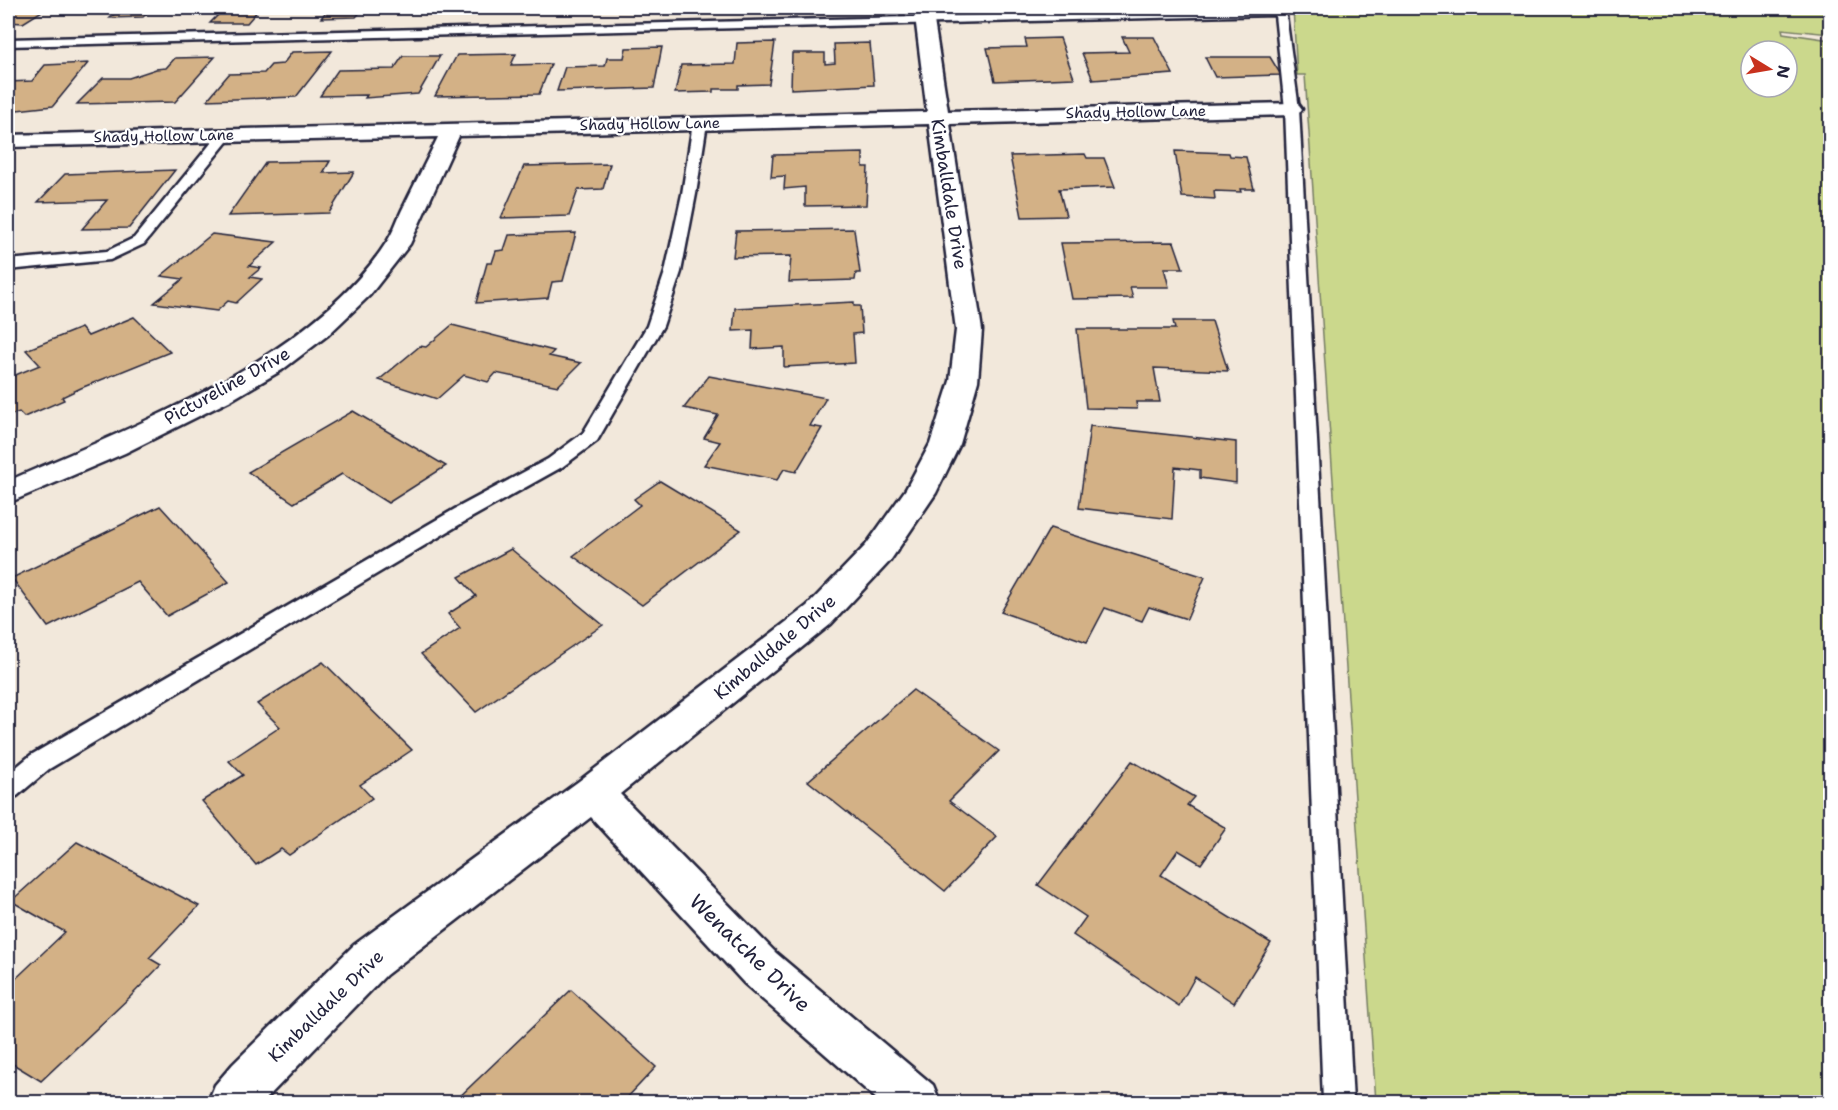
<svg xmlns="http://www.w3.org/2000/svg" width="1838" height="1110" font-family="'Shantell Sans',sans-serif">
  <style>
    .green { fill: #cbd88c; stroke: #767d64; stroke-width: 1.5; fill-rule: evenodd }
    .building { fill: #d3b186; stroke: #22223b; stroke-width: 1.5 }
    .lines { fill: none; stroke-linecap: round; stroke-linejoin: round }
    .lane-casing { stroke: #22223b; stroke-width: 5 }
    .street-casing { stroke: #22223b; stroke-width: 5 }
    .lane { fill: #fff; fill-rule: evenodd }
    .street { fill: #fff; fill-rule: evenodd }
    .labels { text-anchor: middle; stroke-width: 4.5; stroke-linejoin: round; paint-order: stroke }
    .far-street-label { font-size: 15px; fill: #22223b; stroke: #fff }
    .street-label { font-size: 18px; fill: #22223b; stroke: #fff }
    .near-street-label { font-size: 21px; fill: #22223b; stroke: #fff }
  </style>
  <rect width="100%" height="100%" fill="#f2e8db"/>
  <filter id="ink" filterUnits="userSpaceOnUse"><feTurbulence type="fractalNoise" baseFrequency=".0167" numOctaves="2"/><feDisplacementMap in="SourceGraphic" scale="12" xChannelSelector="R" yChannelSelector="G"/><feConvolveMatrix kernelMatrix="1 2 1 2 8 2 1 2 1" color-interpolation-filters="sRGB"/></filter>
  <g filter="url(#ink)">
    <path class="green" d="M1293,8H1830V34L1782,29L1783,33L1830,40V1102H1376L1305,75H1297ZM1751,51H1787V87H1751Z"/>
    <g class="building">
      <path d="M10,8H47L23,23L8,22V9Z"/>
      <path d="M71,8H153L143,17L110,18L120,9L69,10Z"/>
      <path d="M205,8H260L247,23H210L220,13H200Z"/>
      <path d="M329,8H364L356,17L321,18Z"/>
      <path d="M432,8H468L465,13L429,14Z"/>
      <path d="M529,8H565L564,11H527Z"/>
      <path d="M1122,37H1154L1173,74L1093,80L1082,53L1129,52Z"/>
      <path d="M1060,38L1074,78L995,81L987,48L1027,47L1025,39Z"/>
      <path d="M775,42L769,84L738,85V89H713V92L675,93L681,65L735,64L737,43Z"/>
      <path d="M870,43L874,85L791,89L792,53H825V64L835,63L834,44Z"/>
      <path d="M662,47L654,88L557,91L565,67L605,66L607,58H624L626,48Z"/>
      <path d="M332,51L296,97L207,100L229,74L264,73L271,65L283,64L292,52Z"/>
      <path d="M516,54L511,65L551,64L539,94L435,96L457,55Z"/>
      <path d="M403,56H440L418,94L365,98L367,95L320,96L338,70L394,69Z"/>
      <path d="M215,57L175,102L77,104L103,78H129L156,69L166,68L175,58Z"/>
      <path d="M1205,57H1270L1281,75L1215,77Z"/>
      <path d="M88,63L53,106L8,111V82L32,81L45,65Z"/>
      <path d="M1175,151L1229,153L1230,156L1246,157L1254,189H1240L1241,192L1214,191L1215,199L1182,197Z"/>
      <path d="M863,153V167H868L866,205L805,206V187L784,189L785,176L771,177L773,155Z"/>
      <path d="M1085,154L1087,158H1104L1115,187L1059,189L1066,216L1022,217L1010,156Z"/>
      <path d="M330,161L323,173L354,172L329,213L228,216L266,162Z"/>
      <path d="M610,164L603,189L578,190L569,216L501,218L524,166Z"/>
      <path d="M175,170L129,228L82,229L107,200L38,202L65,174Z"/>
      <path d="M854,229L860,273H856L855,280L789,282L791,256L733,257L736,231Z"/>
      <path d="M576,233L563,281L552,282L548,298L476,303L487,263H492L496,251L504,250L509,235Z"/>
      <path d="M212,234L276,242L249,266L261,268L250,277L262,279L236,303L228,301L217,311L154,303L183,279L161,276Z"/>
      <path d="M1174,242L1183,268H1164L1169,287H1130L1133,298L1072,299L1061,243Z"/>
      <path d="M854,302V306H860L862,333L853,334L855,363L784,367V347L752,349L753,330L733,331L735,308Z"/>
      <path d="M134,317L170,352L81,388L62,397L64,400L24,417L19,412L8,416V378L40,365L26,350L81,328L88,336Z"/>
      <path d="M1173,321H1212L1228,371L1154,368L1160,402H1136L1137,409L1086,408L1077,329H1175Z"/>
      <path d="M452,325L554,351L549,356L581,363L558,386L496,373L488,382L464,375L437,399L379,380L420,346L426,347Z"/>
      <path d="M709,376L826,398L810,426L822,428L796,472L784,469L777,480L704,465L720,442L704,438L718,415L684,408Z"/>
      <path d="M353,411L446,466L388,503L342,474L294,503L248,472Z"/>
      <path d="M1090,426L1236,442V483L1200,478V470L1175,467L1172,519L1079,508Z"/>
      <path d="M660,481L741,530L642,605L573,556L640,505L634,499Z"/>
      <path d="M160,506L229,582L167,616L138,582L48,627L12,578Z"/>
      <path d="M1050,528L1205,577L1187,619L1149,607L1142,621L1105,608L1087,642L1001,612Z"/>
      <path d="M511,549L603,625L476,712L421,654L460,628L448,614L476,596L459,577Z"/>
      <path d="M323,662L412,750L360,785L372,798L289,855L281,849L256,865L202,801L243,775L229,761L280,727L257,704Z"/>
      <path d="M913,690L999,751L949,801L997,837L945,891L808,781Z"/>
      <path d="M1132,761L1194,797L1187,805L1226,828L1201,864L1178,850L1161,875L1271,943L1234,1003L1195,977L1179,1006L1073,935L1086,917L1038,885Z"/>
      <path d="M77,842L199,906L149,958L161,965L130,997L41,1081L8,1061V986L65,932L11,901Z"/>
      <path d="M571,990L656,1067L623,1102H454Z"/>
    </g>
    <g class="lines">
      <g class="lane-casing">
        <g id="lane">
          <path d="M1285,8L1299,109L1353,1102H1323L1285,109L1275,15L8,46V39Z"/>
          <path d="M700,119L707,123L696,194L681,272L663,326L597,441L562,467L469,519L49,769L17,796L8,798V774L31,755L455,509L548,459L583,433L647,326L665,272L682,194L693,123Z"/>
          <path d="M226,130L231,131L233,134L231,137L144,244L110,260L8,270V260L107,251L134,238L221,131Z"/>
        </g>
      </g>
      <g class="street-casing">
        <path id="street" d="M914,8H932L948,111L1292,103L1299,105L1302,109L1299,113L1292,115L950,124L982,330L978,381L960,444L936,493L890,561L831,624L620,794L776,953L933,1085L940,1102H880L744,983L591,817L386,975L263,1102H208L215,1085L233,1064L354,945L579,781L807,606L866,545L906,489L930,444L950,381L956,330L929,124L459,136L410,244L370,295L328,335L282,370L231,400L125,453L8,503V481C134,426 311,361 388,240C395,229 398,217 404,206C415,183 427,160 438,137L8,147V135L927,112Z"/>
      </g>
      <use href="#lane" class="lane"/>
      <use href="#street" class="street"/>
    </g>
  </g>
  <g class="labels">
    <g class="far-street-label">
      <text transform="translate(1136 112) rotate(-1)" y="5">Shady Hollow Lane</text>
      <text transform="translate(650 124) rotate(-1)" y="5">Shady Hollow Lane</text>
      <text transform="translate(164 136) rotate(-1)" y="5">Shady Hollow Lane</text>
    </g>
    <g class="street-label">
      <text transform="translate(949 194) rotate(81)" y="6">Kimballdale Drive</text>
      <text transform="translate(227 386) rotate(-29)" y="6">Pictureline Drive</text>
      <text transform="translate(775 647) rotate(-40)" y="6">Kimballdale Drive</text>
      <text transform="translate(326 1006) rotate(-44)" y="6">Kimballdale Drive</text>
    </g>
    <g class="near-street-label">
      <text transform="translate(750 953) rotate(44)" y="7">Wenatche Drive</text>
    </g>
  </g>
  <rect width="1838" height="1110" fill="none" stroke="#fff" stroke-width="30"/>
  <rect x="15" y="15" width="1808" height="1080" fill="none" stroke="#22223b" stroke-width="2" filter="url(#ink)"/>
  <g transform="translate(1769 69) rotate(101)"><circle r="28" fill="#ffffff" stroke="#a7a7b1" stroke-width="1.5"/>
  <path d="M0-4.5L10 22L0 15L-10 22Z" fill="#c8321e"/>
  <text y="-9" font-size="16" font-weight="bold" text-anchor="middle" fill="#22223b">N</text>
  </g>
</svg>
